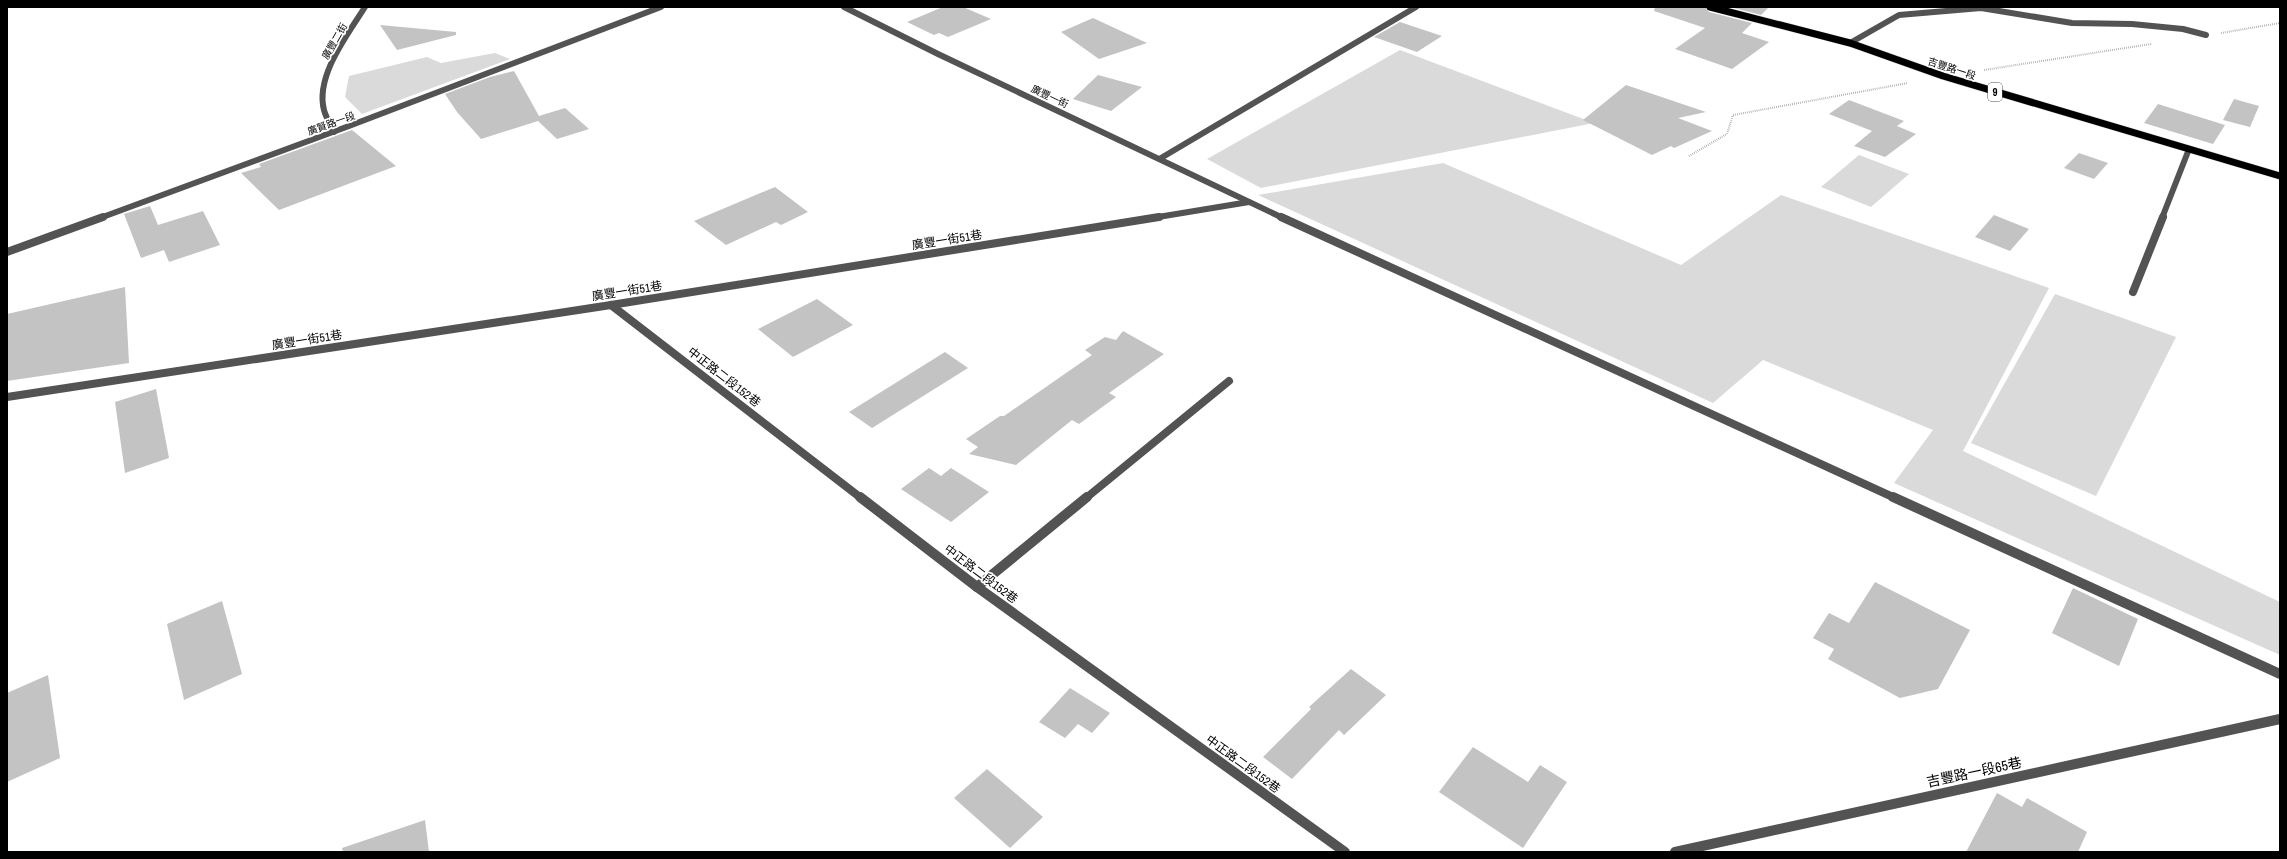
<svg xmlns="http://www.w3.org/2000/svg" width="2287" height="859" font-family="'Archivo Narrow','Noto Sans TC',sans-serif">
  <style>
    .green { fill: #dadada }
    .building { fill: #c3c3c3 }
    .lines { fill: none; stroke-linecap: round; stroke-linejoin: round }
    .primary-casing { stroke: #dbdbdb; stroke-width: 8 }
    .path { stroke: #757575; stroke-width: 2; stroke-dasharray: 0.5 1.5; stroke-linecap: butt }
    .service-far1 { stroke: #535353; stroke-width: 8 }
    .service { stroke: #535353; stroke-width: 10 }
    .minor-far2 { stroke: #535353; stroke-width: 6 }
    .minor-far1 { stroke: #535353; stroke-width: 8 }
    .minor { stroke: #535353; stroke-width: 10 }
    .tertiary-far1 { stroke: #535353; stroke-width: 6 }
    .tertiary { stroke: #535353; stroke-width: 8 }
    .primary { stroke: #000; stroke-width: 7 }
    .labels { text-anchor: middle; stroke-width: 3.5; stroke-linejoin: round; paint-order: stroke }
    .far-street-label { font-size: 10px; fill: #000; stroke: #fff }
    .shield { fill: #fff; stroke: #4c4c4c; stroke-width: 1 }
    .shield-label { font-size: 11px; font-weight: bold; fill: #000 }
    .street-label { font-size: 12px; fill: #000; stroke: #fff }
    .near-street-label { font-size: 14px; fill: #000; stroke: #fff }
  </style>
  <rect width="100%" height="100%" fill="#fff"/>
  <g class="green">
    <path d="M1400,50L1594,123L1261,188L1207,159Z"/>
    <path d="M495,53L510,59L362,114L345,97L349,76L427,57L441,63Z"/>
    <path d="M1859,155L1909,174L1871,207L1821,187Z"/>
    <path d="M1443,163L1681,265L1781,195L2049,288L1963,451L2280,602V655L1894,483L1933,430L1763,360L1713,403L1258,195Z"/>
    <path d="M2055,294L2176,337L2096,496L1971,443Z"/>
  </g>
  <g class="building">
    <path d="M943,7H963L991,19L948,37L939,33L934,35L907,22Z"/>
    <path d="M1655,7H1705L1709,12L1752,23L1742,33L1769,42L1732,69L1675,49L1705,28L1654,11Z"/>
    <path d="M1730,7H1769L1761,15Z"/>
    <path d="M1093,18L1147,43L1099,59L1061,32Z"/>
    <path d="M1400,22L1442,36L1417,52L1374,37Z"/>
    <path d="M380,25L456,32V35L397,50Z"/>
    <path d="M514,71L539,116L565,108L589,129L557,139L538,121L481,139L457,112L445,94L490,77Z"/>
    <path d="M1098,75L1142,87L1111,111L1073,99Z"/>
    <path d="M1626,85L1706,112L1678,118L1712,131L1674,148L1671,146L1652,155L1583,120Z"/>
    <path d="M2234,99L2259,106L2250,127L2223,120Z"/>
    <path d="M1849,100L1904,121L1897,126L1916,134L1885,157L1854,146L1872,131L1829,114Z"/>
    <path d="M2158,104L2180,111L2225,125L2213,144L2144,123Z"/>
    <path d="M352,130L396,166L279,210L241,173L261,167L259,164Z"/>
    <path d="M2079,153L2108,163L2094,179L2064,168Z"/>
    <path d="M775,187L808,212L781,225L776,222L726,245L694,221Z"/>
    <path d="M150,206L158,225L203,211L220,245L169,262L164,250L141,258L124,214Z"/>
    <path d="M1994,215L2029,229L2010,251L1975,237Z"/>
    <path d="M125,287L129,363L7,381V314Z"/>
    <path d="M817,299L853,325L793,357L758,329Z"/>
    <path d="M1123,331L1164,354L1109,393L1116,397L1079,424L1072,420L1016,465L969,454L978,447L966,439L1000,416H1004L1092,355L1085,350L1105,337L1116,340Z"/>
    <path d="M945,352L968,368L872,428L849,412Z"/>
    <path d="M156,389L169,458L125,473L115,402Z"/>
    <path d="M929,468L941,476L951,468L989,492L951,522L901,489Z"/>
    <path d="M1875,582L1970,630L1938,689L1900,698L1828,659L1834,649L1813,638L1829,613L1849,623Z"/>
    <path d="M2073,588L2138,619L2119,666L2052,633Z"/>
    <path d="M222,601L242,674L184,700L167,624Z"/>
    <path d="M1351,669L1386,695L1344,735L1339,730L1292,779L1263,757L1311,709L1309,707Z"/>
    <path d="M48,675L60,758L7,782V693Z"/>
    <path d="M1070,688L1110,713L1092,733L1078,724L1065,738L1039,722Z"/>
    <path d="M1473,747L1528,782L1540,765L1567,782L1523,848L1439,792Z"/>
    <path d="M987,769L1043,817L1010,848L954,798Z"/>
    <path d="M1997,793L2022,807L2027,798L2087,832L2078,852H1966Z"/>
    <path d="M425,820L429,852H343L342,848Z"/>
  </g>
  <g class="lines">
    <g class="primary-casing">
      <path id="primary" d="M1710,7L1850,43L1943,76L2280,176"/>
    </g>
    <g class="path">
      <path d="M2221,33L2280,23"/>
      <path d="M1984,70L2151,44"/>
      <path d="M1689,156L1727,134L1733,115L1908,83"/>
    </g>
    <path class="service-far1" d="M1086,498L1229,381"/>
    <path class="service" d="M977,587L1087,497"/>
    <g class="minor-far2">
      <path d="M844,7L938,54L1283,218"/>
      <path d="M1850,43L1899,15L1981,8L2072,23L2132,24L2183,29L2206,35"/>
      <path d="M334,132C331,125 326,118 324,110C315,76 348,34 365,7"/>
      <path d="M1161,158L1416,7"/>
      <path d="M1152,218L1249,202"/>
      <path d="M2162,218L2189,149"/>
    </g>
    <g class="minor-far1">
      <path d="M1281,217L1895,498"/>
      <path d="M2133,292L2163,217"/>
      <path d="M611,305L861,498"/>
      <path d="M7,397L611,305L1159,217"/>
    </g>
    <g class="minor">
      <path d="M860,497L977,587L1345,852"/>
      <path d="M1893,497L2280,674"/>
      <path d="M1675,852L2280,719"/>
    </g>
    <path class="tertiary-far1" d="M100,218L349,126L661,7"/>
    <path class="tertiary" d="M7,252L103,217"/>
    <use href="#primary" class="primary"/>
  </g>
  <g class="labels">
    <g class="far-street-label">
      <text transform="translate(334 41) rotate(-60)" y="4">廣豐二街</text>
      <text transform="translate(1952 68) rotate(18)" y="4">吉豐路一段</text>
      <text transform="translate(1050 96) rotate(25)" y="4">廣豐一街</text>
      <text transform="translate(331 123) rotate(-20)" y="4">廣賢路一段</text>
    </g>
    <rect class="shield" x="1988" y="83" width="14" height="18" rx="3"/>
    <g class="shield-label">
      <text x="1995" y="96">9</text>
    </g>
    <g class="street-label">
      <text transform="translate(947 240) rotate(-9)" y="4">廣豐一街51巷</text>
      <text transform="translate(627 291) rotate(-9)" y="4">廣豐一街51巷</text>
      <text transform="translate(307 340) rotate(-9)" y="4">廣豐一街51巷</text>
      <text transform="translate(724 377) rotate(38)" y="4">中正路二段152巷</text>
      <text transform="translate(981 574) rotate(37)" y="4">中正路二段152巷</text>
      <text transform="translate(1243 764) rotate(36)" y="4">中正路二段152巷</text>
    </g>
    <g class="near-street-label">
      <text transform="translate(1974 772) rotate(-12)" y="5">吉豐路一段65巷</text>
    </g>
  </g>
  <rect width="2287" height="859" fill="none" stroke="#000000" stroke-width="16"/>
</svg>
